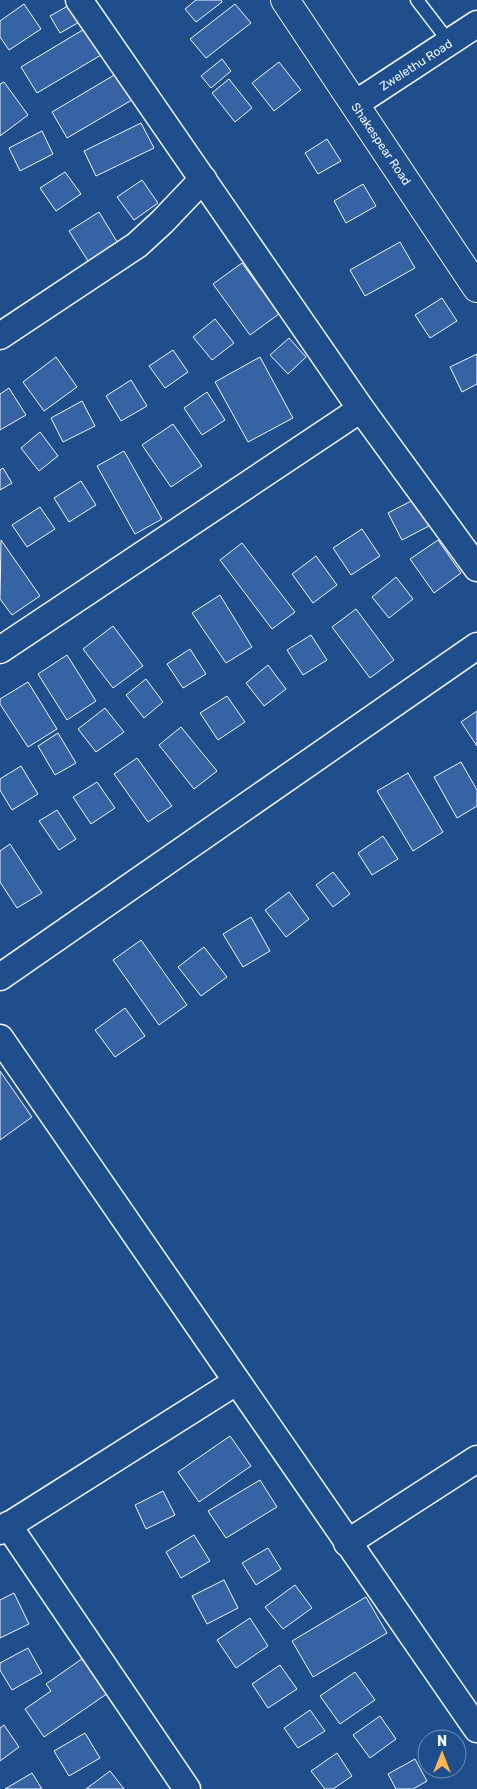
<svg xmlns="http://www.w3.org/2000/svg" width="477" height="1789" font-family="Rubik,sans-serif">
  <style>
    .building { fill: #3563a3; stroke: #f2f6ff }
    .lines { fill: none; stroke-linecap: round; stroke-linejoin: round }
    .lane-casing { stroke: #f2f6ff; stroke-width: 15 }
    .street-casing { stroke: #f2f6ff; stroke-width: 29 }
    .secondary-casing { stroke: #f2f6ff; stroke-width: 30 }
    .lane { stroke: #1f4e8c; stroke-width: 12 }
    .street { stroke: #1f4e8c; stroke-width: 26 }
    .secondary { stroke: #1f4e8c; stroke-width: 28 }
    .labels { text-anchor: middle; stroke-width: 4; stroke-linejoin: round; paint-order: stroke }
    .street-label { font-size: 12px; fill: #f2f6ff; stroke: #1f4e8c }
  </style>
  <rect width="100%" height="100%" fill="#1f4e8c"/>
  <g class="building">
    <path d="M196,0H221L222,2L196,22L185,9Z"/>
    <path d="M73,3L83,20L60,33L50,16Z"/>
    <path d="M24,4L41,29L9,50L0,37V21Z"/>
    <path d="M235,4L251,23L206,58L190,39Z"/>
    <path d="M86,28L101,55L37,93L21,67Z"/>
    <path d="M222,59L231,71L211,88L201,76Z"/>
    <path d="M279,62L301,90L274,111L252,83Z"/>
    <path d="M121,71L137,97L67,138L52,112Z"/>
    <path d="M229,79L252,108L235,122L212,93Z"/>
    <path d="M4,82L28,115L0,136V84Z"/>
    <path d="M141,123L154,148L96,176L84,151Z"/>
    <path d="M42,131L53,154L20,171L9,148Z"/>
    <path d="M327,139L341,161L318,174L305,153Z"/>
    <path d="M65,172L81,194L56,211L40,188Z"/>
    <path d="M142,180L158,203L134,220L117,197Z"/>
    <path d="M363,184L376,206L346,223L334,201Z"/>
    <path d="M99,212L119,245L90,264L69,231Z"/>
    <path d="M400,242L415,268L365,296L350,270Z"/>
    <path d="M242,263L279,314L250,335L213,284Z"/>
    <path d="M442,298L457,321L430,338L415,315Z"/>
    <path d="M215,319L234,343L212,360L193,337Z"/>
    <path d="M289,338L306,357L288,374L270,355Z"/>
    <path d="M173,350L188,372L165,388L149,366Z"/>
    <path d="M477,354V384L462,392L450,367Z"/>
    <path d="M56,357L77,387L44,411L23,382Z"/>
    <path d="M260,357L293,418L248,442L215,382Z"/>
    <path d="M131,380L147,406L121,421L106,396Z"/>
    <path d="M9,388L26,415L0,430V394Z"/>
    <path d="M207,392L225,420L202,435L184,408Z"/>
    <path d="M82,401L95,426L63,442L51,418Z"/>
    <path d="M173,424L202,466L171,487L142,445Z"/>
    <path d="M40,432L58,456L39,471L21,448Z"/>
    <path d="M124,451L162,519L135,534L97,466Z"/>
    <path d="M3,468L12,483L0,490V470Z"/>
    <path d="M81,481L96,505L69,522L54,498Z"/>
    <path d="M415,499L429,526L402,540L388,513Z"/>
    <path d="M40,507L55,529L27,547L12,525Z"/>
    <path d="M362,529L380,556L351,575L333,548Z"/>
    <path d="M1,540L40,596L12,615L0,599Z"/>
    <path d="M438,540L461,573L434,593L410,559Z"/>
    <path d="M242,543L295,612L272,629L220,560Z"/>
    <path d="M316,556L337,585L313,603L292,574Z"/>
    <path d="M396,577L413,599L389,618L372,597Z"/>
    <path d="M220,595L252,647L226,663L192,613Z"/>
    <path d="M356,609L394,660L370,678L332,627Z"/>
    <path d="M113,626L143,666L113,688L83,649Z"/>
    <path d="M311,635L327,660L303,675L287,650Z"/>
    <path d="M190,649L206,674L183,688L167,664Z"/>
    <path d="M67,655L96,701L67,720L38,674Z"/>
    <path d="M268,665L286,689L264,706L246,683Z"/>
    <path d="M146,679L163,702L144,718L126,695Z"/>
    <path d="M28,682L57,729L28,747L0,704V699Z"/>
    <path d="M227,696L245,722L218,740L200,713Z"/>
    <path d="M105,708L124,732L96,752L78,729Z"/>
    <path d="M477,711V746L461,722Z"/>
    <path d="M181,727L217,771L194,789L159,745Z"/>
    <path d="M58,733L76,763L55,775L38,746Z"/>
    <path d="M137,758L172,806L148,822L114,774Z"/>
    <path d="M461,762L477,790V806L457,818L434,777Z"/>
    <path d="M21,766L38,794L12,810L0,790V779Z"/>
    <path d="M408,773L443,832L413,851L377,791Z"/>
    <path d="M97,782L115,808L91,824L73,797Z"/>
    <path d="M57,810L76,839L59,850L39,821Z"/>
    <path d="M383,836L398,859L372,875L358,853Z"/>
    <path d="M10,844L42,893L17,908L0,882V851Z"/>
    <path d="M333,872L350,894L333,907L316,885Z"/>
    <path d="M289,892L309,919L286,937L265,910Z"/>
    <path d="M251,917L270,951L243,967L223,934Z"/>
    <path d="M141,940L187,1005L159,1025L113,960Z"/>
    <path d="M204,947L227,977L201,996L178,967Z"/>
    <path d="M125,1008L145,1036L115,1057L95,1030Z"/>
    <path d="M0,1071L32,1117L0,1140Z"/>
    <path d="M230,1436L251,1466L199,1502L178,1472Z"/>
    <path d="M260,1480L277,1507L226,1538L208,1511Z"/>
    <path d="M163,1491L175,1515L146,1529L135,1505Z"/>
    <path d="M194,1535L210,1561L181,1578L166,1552Z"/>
    <path d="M268,1548L281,1569L256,1585L242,1563Z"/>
    <path d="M224,1580L238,1608L207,1624L192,1596Z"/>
    <path d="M295,1585L312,1608L283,1629L265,1607Z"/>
    <path d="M14,1593L29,1624L0,1638V1600Z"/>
    <path d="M366,1597L387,1633L313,1677L292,1641Z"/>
    <path d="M250,1618L268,1646L236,1668L217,1640Z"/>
    <path d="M28,1648L42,1673L12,1690L0,1670V1663Z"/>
    <path d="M86,1656L111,1691L44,1737L25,1709L51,1691L46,1684Z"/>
    <path d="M280,1665L297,1689L268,1708L252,1684Z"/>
    <path d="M355,1672L375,1700L340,1724L320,1696Z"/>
    <path d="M310,1710L325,1731L298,1748L284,1728Z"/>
    <path d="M380,1716L396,1739L370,1758L353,1735Z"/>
    <path d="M4,1725L19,1747L0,1761V1728Z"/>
    <path d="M85,1733L100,1758L69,1776L54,1751Z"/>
    <path d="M337,1753L352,1776L333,1789H325L311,1771Z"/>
    <path d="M415,1759L427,1781L413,1789H396L388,1774Z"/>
    <path d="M110,1771L124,1789H86Z"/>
    <path d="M32,1773L42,1789H5Z"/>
  </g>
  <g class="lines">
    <g class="lane-casing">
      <path id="lane" d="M417,0L450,43"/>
    </g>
    <g class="street-casing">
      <g id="street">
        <path d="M79,0L361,409L477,568"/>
        <path d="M355,104L477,24"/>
        <path d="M0,336L137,245L162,222L203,179"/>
        <path d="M0,650L361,409"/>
        <path d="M0,977L477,646"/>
        <path d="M0,1038L477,1729"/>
        <path d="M8,1525L187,1789"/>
        <path d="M0,1531L236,1382"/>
        <path d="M347,1543L477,1459"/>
      </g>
    </g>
    <g class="secondary-casing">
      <path id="secondary" d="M285,0L477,288"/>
    </g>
    <use href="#lane" class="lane"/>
    <use href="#street" class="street"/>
    <use href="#secondary" class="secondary"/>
  </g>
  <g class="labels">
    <g class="street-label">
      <text transform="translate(416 65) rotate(-33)" y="4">Zwelethu Road</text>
      <text transform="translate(381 144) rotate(56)" y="4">Shakespear Road</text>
    </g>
  </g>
  <g transform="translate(442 1754)"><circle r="24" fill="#1f4e8c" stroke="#7391ba"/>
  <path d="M0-4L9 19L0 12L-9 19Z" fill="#ffb74d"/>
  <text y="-8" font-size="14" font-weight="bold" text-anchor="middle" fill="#f2f6ff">N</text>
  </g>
</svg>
